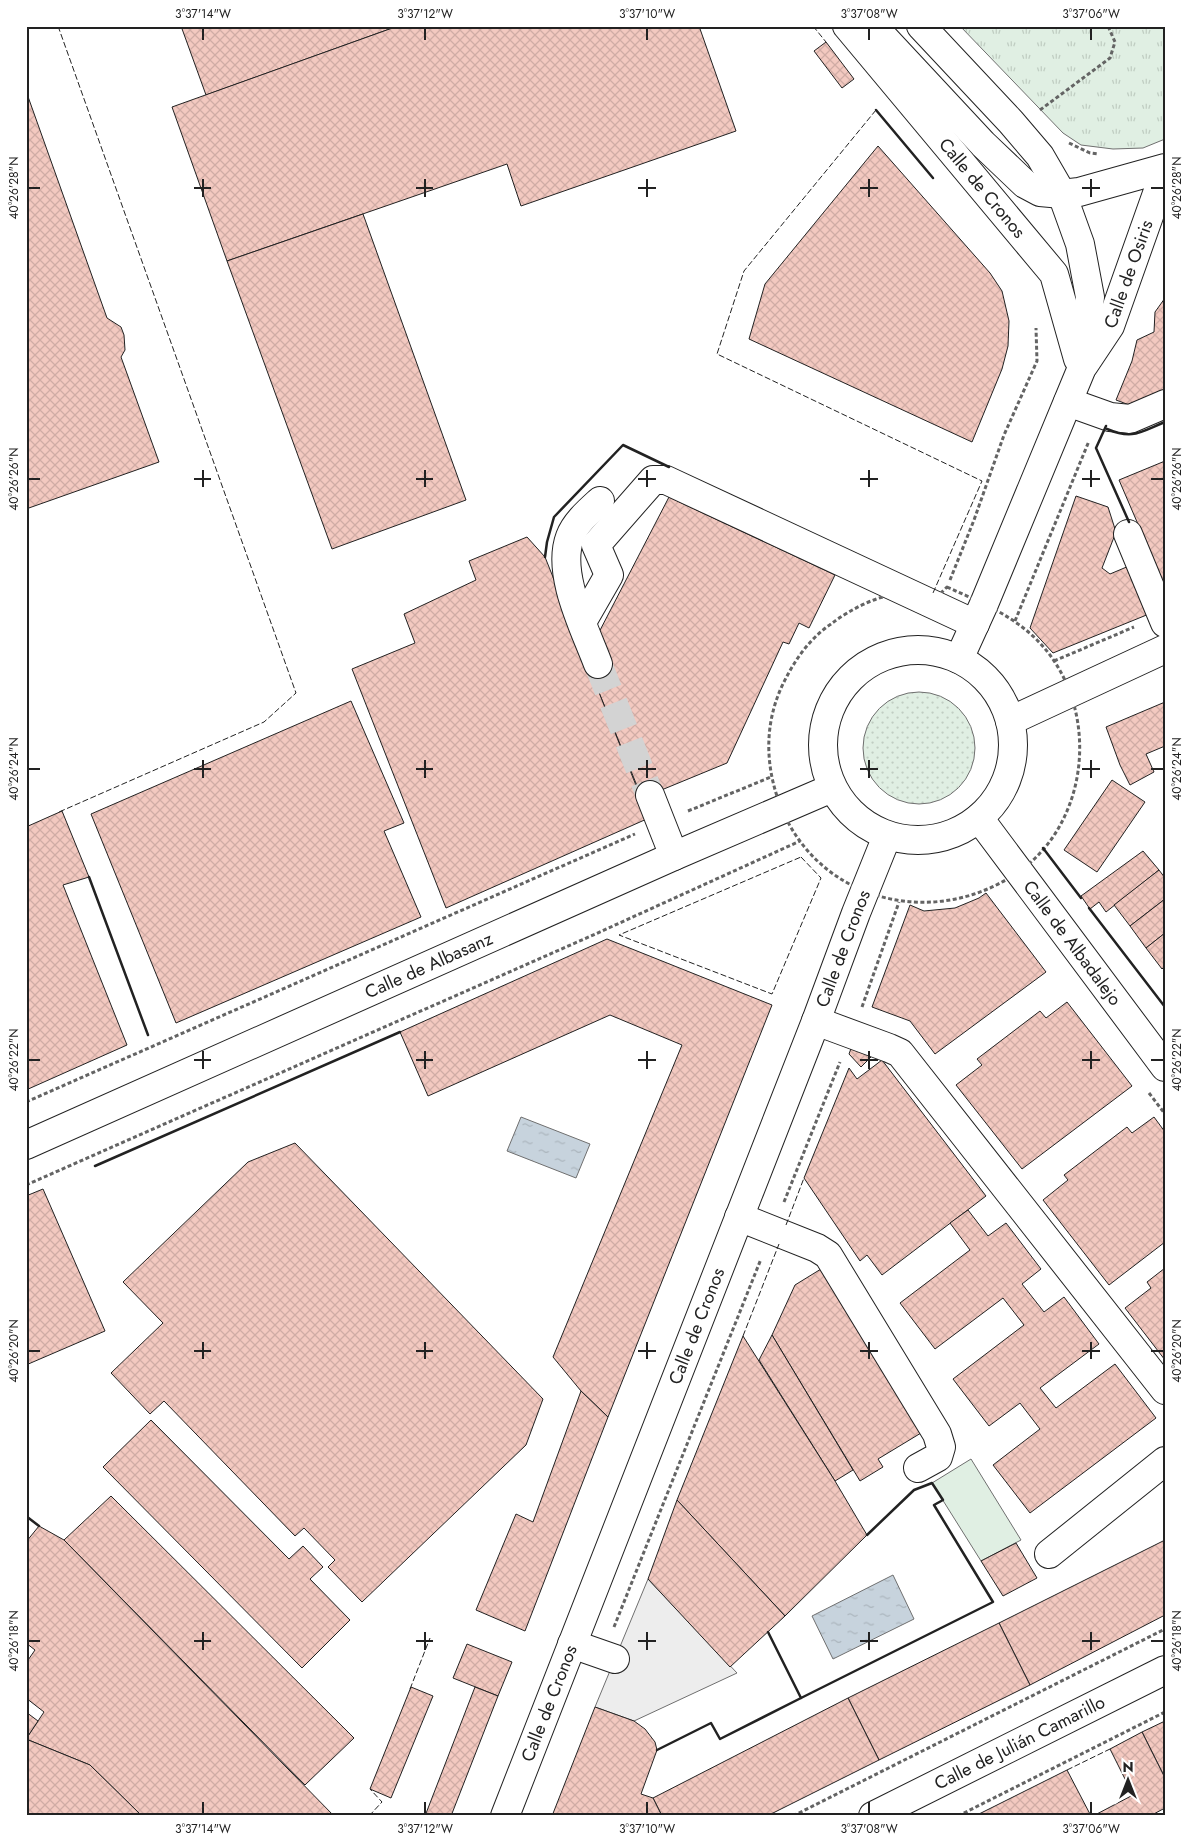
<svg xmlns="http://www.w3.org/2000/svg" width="1191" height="1842" font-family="Jost,sans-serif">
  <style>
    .grass { fill: url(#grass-tufts); stroke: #6f6f6f }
    .garden { fill: url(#garden-dots); stroke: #6f6f6f }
    .pitch { fill: #e0efe3; stroke: #6f6f6f }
    .parking { fill: #ededed; stroke: #6f6f6f }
    .water { fill: url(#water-ripples); stroke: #6f6f6f }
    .building { fill: url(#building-cross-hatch); stroke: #222 }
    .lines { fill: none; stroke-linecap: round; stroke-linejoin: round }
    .minor-tunnel { stroke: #d3d3d3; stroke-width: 28; stroke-dasharray: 28 14; stroke-linecap: butt }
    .minor-casing { stroke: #222; stroke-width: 30 }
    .path { stroke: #646464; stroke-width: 3; stroke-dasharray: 4 2.5; stroke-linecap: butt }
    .minor { stroke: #fff; stroke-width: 28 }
    .fence { stroke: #222; stroke-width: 1; stroke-dasharray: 6 2.5; stroke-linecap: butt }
    .wall { stroke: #222; stroke-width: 2.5 }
    .ticks { fill: none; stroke: #222; stroke-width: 2 }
    .labels { text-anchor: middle; stroke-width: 4; stroke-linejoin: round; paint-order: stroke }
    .street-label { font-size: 18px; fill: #222; stroke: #fff }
    .neatline { fill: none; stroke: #222; stroke-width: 2 }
    .ticks-label { font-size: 12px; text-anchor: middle; fill: #222 }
  </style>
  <defs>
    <pattern id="grass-tufts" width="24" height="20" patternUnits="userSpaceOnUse" patternTransform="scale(1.25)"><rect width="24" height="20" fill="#e0efe3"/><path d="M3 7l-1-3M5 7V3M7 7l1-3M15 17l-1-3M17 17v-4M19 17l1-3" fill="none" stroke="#c0cdc2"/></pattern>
    <pattern id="garden-dots" width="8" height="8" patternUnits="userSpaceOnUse" patternTransform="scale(1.25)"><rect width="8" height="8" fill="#e0efe3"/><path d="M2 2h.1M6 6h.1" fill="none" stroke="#c0cdc2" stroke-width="1.8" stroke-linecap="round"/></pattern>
    <pattern id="water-ripples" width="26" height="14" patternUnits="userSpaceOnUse" patternTransform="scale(1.25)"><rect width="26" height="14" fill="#c7d3dd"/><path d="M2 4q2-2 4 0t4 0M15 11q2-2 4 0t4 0" fill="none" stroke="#abb5bd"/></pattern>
    <pattern id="building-cross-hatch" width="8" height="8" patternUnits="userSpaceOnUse" patternTransform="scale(1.25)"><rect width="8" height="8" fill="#f3c9c0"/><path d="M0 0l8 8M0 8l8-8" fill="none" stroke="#d0aca5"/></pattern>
  </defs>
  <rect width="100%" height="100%" fill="#fff"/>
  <path class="grass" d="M960,26H1165V139L1143,148L1113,149L1081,145L1063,133Z"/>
  <circle class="garden" cx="919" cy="748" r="56"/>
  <path class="pitch" d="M971,1459L1021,1540L981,1561L932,1483Z"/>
  <path class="parking" d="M648,1579L737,1673L634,1721L595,1707Z"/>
  <g class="water">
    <path d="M521,1117L590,1144L576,1178L507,1151Z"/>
    <path d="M893,1575L914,1619L833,1659L812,1616Z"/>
  </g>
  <g class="building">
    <path d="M181,26H398L206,95Z"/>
    <path d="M398,26H699L736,131L521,206L507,164L227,261L172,107Z"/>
    <path d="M826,42L854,79L842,88L814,51Z"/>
    <path d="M26,91L107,318L121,327L124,335L125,350L121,357L159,462L26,509Z"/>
    <path d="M878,146L990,273L1002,291L1009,321L1008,346L1002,369L972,442L749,339L765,284Z"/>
    <path d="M363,214L466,500L332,549L227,261Z"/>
    <path d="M1165,298V391L1132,406L1116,400L1132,361L1137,340L1154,332L1155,312Z"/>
    <path d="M1165,461V587L1119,480Z"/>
    <path d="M1076,496L1108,507L1116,532L1102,568L1110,574L1129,566L1149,614L1053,653L1030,628Z"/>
    <path d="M669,497L835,575L809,628L799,623L789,644L783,642L727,763L642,798L589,668L596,638Z"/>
    <path d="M527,537L545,557L649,818L446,908L352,669L415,643L404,614L476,580L469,561Z"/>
    <path d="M351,701L404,823L384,831L421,917L176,1023L91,814Z"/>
    <path d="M1165,702V746L1146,754L1154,772L1130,785L1120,765L1106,727Z"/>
    <path d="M1112,780L1145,802L1097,872L1064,850Z"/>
    <path d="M62,811L89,877L63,885L127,1045L26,1090V827Z"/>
    <path d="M1143,851L1159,870L1106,912L1099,902L1090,909L1081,896Z"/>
    <path d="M1159,870L1165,878V899L1130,926L1114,905Z"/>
    <path d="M986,893L1046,972L935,1054L910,1021L872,1007L910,905L924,911L955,908L979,898Z"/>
    <path d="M1165,899V933L1146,948L1130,926Z"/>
    <path d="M1165,933V966L1162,969L1146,948Z"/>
    <path d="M607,939L772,1005L608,1417L581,1391L553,1357L682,1045L610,1015L428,1096L400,1032Z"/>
    <path d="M1067,1002L1132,1086L1022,1169L956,1085L982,1065L977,1059L1040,1011L1046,1018Z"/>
    <path d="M853,1043L875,1053L861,1067L849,1054Z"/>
    <path d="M882,1060L986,1196L882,1275L867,1255L860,1261L804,1178L849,1068L857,1079Z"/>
    <path d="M1154,1117L1165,1132V1242L1109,1285L1043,1200L1068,1180L1064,1175L1127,1127L1132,1133Z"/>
    <path d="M295,1143L543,1399L526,1445L362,1602L328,1567L335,1560L304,1528L295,1536L164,1401L150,1414L111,1373L163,1323L123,1282L248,1162Z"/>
    <path d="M43,1189L105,1331L26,1365V1196Z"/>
    <path d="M968,1210L988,1236L1006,1223L1041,1269L1022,1284L1044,1312L1064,1297L1099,1344L1040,1388L1056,1408L1115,1364L1156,1418L1030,1513L993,1465L1040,1429L1020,1403L989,1426L953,1379L1024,1325L1003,1298L935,1349L900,1303L970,1250L950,1223Z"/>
    <path d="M1165,1268V1360L1125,1308L1151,1288L1147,1282Z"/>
    <path d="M821,1269L921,1433L878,1459L883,1467L860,1481L772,1335L795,1285Z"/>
    <path d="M772,1335L853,1470L835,1481L759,1360Z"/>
    <path d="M743,1336L835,1481L867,1535L785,1616L677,1500Z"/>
    <path d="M581,1391L608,1417L525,1631L476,1610L516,1514L533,1522Z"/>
    <path d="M151,1420L289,1559L303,1546L323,1567L310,1579L350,1620L302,1668L103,1467Z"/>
    <path d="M111,1496L354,1738L305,1785L64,1540Z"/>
    <path d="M677,1500L785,1616L730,1667L648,1579Z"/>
    <path d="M39,1526L64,1540L334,1816H142L90,1765L26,1739L44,1712L26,1698V1663L35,1650L26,1643V1542Z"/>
    <path d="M1165,1540V1615L1030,1685L999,1623Z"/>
    <path d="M1016,1543L1037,1578L1003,1596L981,1561Z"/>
    <path d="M999,1623L1030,1685L879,1760L848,1698Z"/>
    <path d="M467,1644L512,1662L498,1696L453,1678Z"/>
    <path d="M411,1687L433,1696L391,1798L370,1789Z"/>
    <path d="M475,1687L498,1696L451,1816H425Z"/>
    <path d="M848,1698L879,1760L767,1816H662L653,1798Z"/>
    <path d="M595,1707L634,1721L645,1729L655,1742L657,1750L641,1794L653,1798L662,1816H552Z"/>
    <path d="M26,1712L38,1721L26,1739Z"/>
    <path d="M1165,1721V1778L1142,1732Z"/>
    <path d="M1142,1732L1165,1778V1808L1150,1816H1093L1133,1795L1110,1749Z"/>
    <path d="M26,1739L90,1765L142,1816H26Z"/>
    <path d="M1067,1770L1091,1816H975Z"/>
  </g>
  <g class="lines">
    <path class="minor-tunnel" d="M598,664L650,795"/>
    <g class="minor-casing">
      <g id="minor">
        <path id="s1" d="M847,26L1054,274L1078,359"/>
        <path d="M873,26L983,144L1025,184L1040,192L1062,194L1079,192L1165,168"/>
        <path d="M921,26L1011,122L1040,156L1062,194L1080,244L1090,297L1081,370L984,604L959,659"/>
        <path id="s2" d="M1084,365L1110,326L1165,171"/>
        <path d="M1068,402L1110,417L1130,419L1165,404"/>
        <path d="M1128,534L1165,623"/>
        <path d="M582,622L609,575L596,545L653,480H666L975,624"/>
        <circle cx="918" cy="745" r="95"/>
        <path d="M598,664C585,629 556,574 570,537C575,523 589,511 600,501"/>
        <path d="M1010,721L1165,649"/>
        <path d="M650,795L674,856"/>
        <path id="s3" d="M979,818L1165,1067"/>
        <path d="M816,1021L889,1048L900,1053L1165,1390"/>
        <path id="s4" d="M26,1145L674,856L832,788"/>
        <path d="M739,1217L817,1248L828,1255L937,1434L941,1447L938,1457L918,1468"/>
        <path d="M1049,1554L1165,1461"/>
        <path d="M572,1644L615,1659"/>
        <path id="s5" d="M505,1816L816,1021L856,913L887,836"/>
        <path id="s6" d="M873,1816L1165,1670"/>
      </g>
    </g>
    <g class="path">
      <path d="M1040,110L1110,58L1115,42L1108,26"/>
      <path d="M1069,143L1090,153L1098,154"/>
      <path d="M950,580L974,520L1004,435L1037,361L1036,328"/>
      <path d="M947,587C978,601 1010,614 1035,638C1101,702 1093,821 1017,873C928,933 808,898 776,793C765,757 766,719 783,684C794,661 809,639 831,624C851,609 880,593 906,594C916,594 926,597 935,599Z"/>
      <path d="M1015,621L1089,441"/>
      <path d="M1054,661L1134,627"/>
      <path d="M688,811L771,777"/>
      <path d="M862,1007L899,902"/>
      <path d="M1149,1093L1165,1114"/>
      <path d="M26,1102L635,834"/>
      <path d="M26,1185L591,936L800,841"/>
      <path d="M784,1202L840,1062"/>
      <path d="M614,1627L761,1259"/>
      <path d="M793,1816L1165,1629"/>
      <path d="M958,1816L1165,1712"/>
    </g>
    <use href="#minor" class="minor"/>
    <g class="fence">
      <path d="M58,26L296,693L264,722L59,812"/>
      <path d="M813,26L826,42"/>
      <path d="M876,110L744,271L717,354L982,481L933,593"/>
      <path d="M801,857L821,878L772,994L619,935Z"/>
      <path d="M786,1225L804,1178"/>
      <path d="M743,1336L779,1244"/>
      <path d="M410,1689L430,1638"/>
      <path d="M1067,1770L1110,1749"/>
      <path d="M369,1816L382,1802L370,1789"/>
    </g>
    <g class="wall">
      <path d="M876,110L933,178"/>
      <path d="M1106,426L1096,448L1129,522"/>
      <path d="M1107,429C1133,440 1140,432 1165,422"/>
      <path d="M545,557L547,542L554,517L623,445L669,467"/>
      <path d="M1043,848L1081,898"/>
      <path d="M89,877L148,1035"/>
      <path d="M1089,908L1165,1007"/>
      <path d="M95,1166L400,1032"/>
      <path d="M26,1516L39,1526"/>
      <path d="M768,1632L801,1698L993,1602L934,1505L943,1500L932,1483L914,1490L867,1535"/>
      <path d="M657,1750L711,1723L720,1739L801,1698"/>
    </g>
  </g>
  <path class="ticks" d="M203,28V40M425,28V40M647,28V40M869,28V40M1091,28V40M203,179V197M425,179V197M647,179V197M869,179V197M1091,179V197M28,188H40M194,188H211M416,188H433M638,188H656M860,188H878M1082,188H1100M1151,188H1164M203,470V487M425,470V487M647,470V487M869,470V487M1091,470V487M28,479H40M194,479H211M416,479H433M638,479H656M860,479H878M1082,479H1100M1151,479H1164M203,760V778M425,760V778M647,760V778M869,760V778M1091,760V778M28,769H40M194,769H211M416,769H433M638,769H656M860,769H878M1082,769H1100M1151,769H1164M203,1051V1069M425,1051V1069M647,1051V1069M869,1051V1069M1091,1051V1069M28,1060H40M194,1060H211M416,1060H433M638,1060H656M860,1060H878M1082,1060H1100M1151,1060H1164M203,1342V1359M425,1342V1359M647,1342V1359M869,1342V1359M1091,1342V1359M28,1351H40M194,1351H211M416,1351H433M638,1351H656M860,1351H878M1082,1351H1100M1151,1351H1164M203,1632V1650M425,1632V1650M647,1632V1650M869,1632V1650M1091,1632V1650M28,1641H40M194,1641H211M416,1641H433M638,1641H656M860,1641H878M1082,1641H1100M1151,1641H1164M203,1802V1814M425,1802V1814M647,1802V1814M869,1802V1814M1091,1802V1814"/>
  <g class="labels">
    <g class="street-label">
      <text dy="6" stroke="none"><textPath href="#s1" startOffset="211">Calle de Cronos</textPath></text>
      <text dy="6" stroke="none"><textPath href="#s2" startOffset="102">Calle de Osiris</textPath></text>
      <text dy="6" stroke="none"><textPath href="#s3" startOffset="156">Calle de Albadalejo</textPath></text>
      <text dy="6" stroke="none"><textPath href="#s5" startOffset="931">Calle de Cronos</textPath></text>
      <text dy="6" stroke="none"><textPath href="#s4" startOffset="441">Calle de Albasanz</textPath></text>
      <text dy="6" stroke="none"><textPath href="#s5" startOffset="526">Calle de Cronos</textPath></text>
      <text dy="6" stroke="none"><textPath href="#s5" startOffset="121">Calle de Cronos</textPath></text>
      <text dy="6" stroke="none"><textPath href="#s6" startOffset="164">Calle de Julián Camarillo</textPath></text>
    </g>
  </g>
  <rect width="1191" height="1842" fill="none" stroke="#ffffff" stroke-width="55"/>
  <g transform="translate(1128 1780)" stroke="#ffffff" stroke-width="4" paint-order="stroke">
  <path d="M0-4L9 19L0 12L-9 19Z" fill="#222222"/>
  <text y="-8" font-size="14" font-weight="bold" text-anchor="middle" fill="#222222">N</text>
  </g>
  <rect x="28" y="28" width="1136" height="1786" class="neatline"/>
  <g class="ticks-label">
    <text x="203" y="18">3°37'14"W</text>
    <text x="425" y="18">3°37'12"W</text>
    <text x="647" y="18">3°37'10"W</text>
    <text x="869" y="18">3°37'08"W</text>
    <text x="1091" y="18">3°37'06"W</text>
    <text transform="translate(14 188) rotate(-90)" y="4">40°26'28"N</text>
    <text transform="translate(1177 188) rotate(-90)" y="4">40°26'28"N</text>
    <text transform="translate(14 479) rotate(-90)" y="4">40°26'26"N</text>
    <text transform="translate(1177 479) rotate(-90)" y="4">40°26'26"N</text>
    <text transform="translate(14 769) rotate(-90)" y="4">40°26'24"N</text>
    <text transform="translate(1177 769) rotate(-90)" y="4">40°26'24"N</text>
    <text transform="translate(14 1060) rotate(-90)" y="4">40°26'22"N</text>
    <text transform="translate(1177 1060) rotate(-90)" y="4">40°26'22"N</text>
    <text transform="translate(14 1351) rotate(-90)" y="4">40°26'20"N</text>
    <text transform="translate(1177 1351) rotate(-90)" y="4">40°26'20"N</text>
    <text transform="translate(14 1641) rotate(-90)" y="4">40°26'18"N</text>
    <text transform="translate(1177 1641) rotate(-90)" y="4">40°26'18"N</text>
    <text x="203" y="1833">3°37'14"W</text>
    <text x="425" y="1833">3°37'12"W</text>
    <text x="647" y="1833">3°37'10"W</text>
    <text x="869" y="1833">3°37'08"W</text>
    <text x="1091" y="1833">3°37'06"W</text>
  </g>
</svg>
